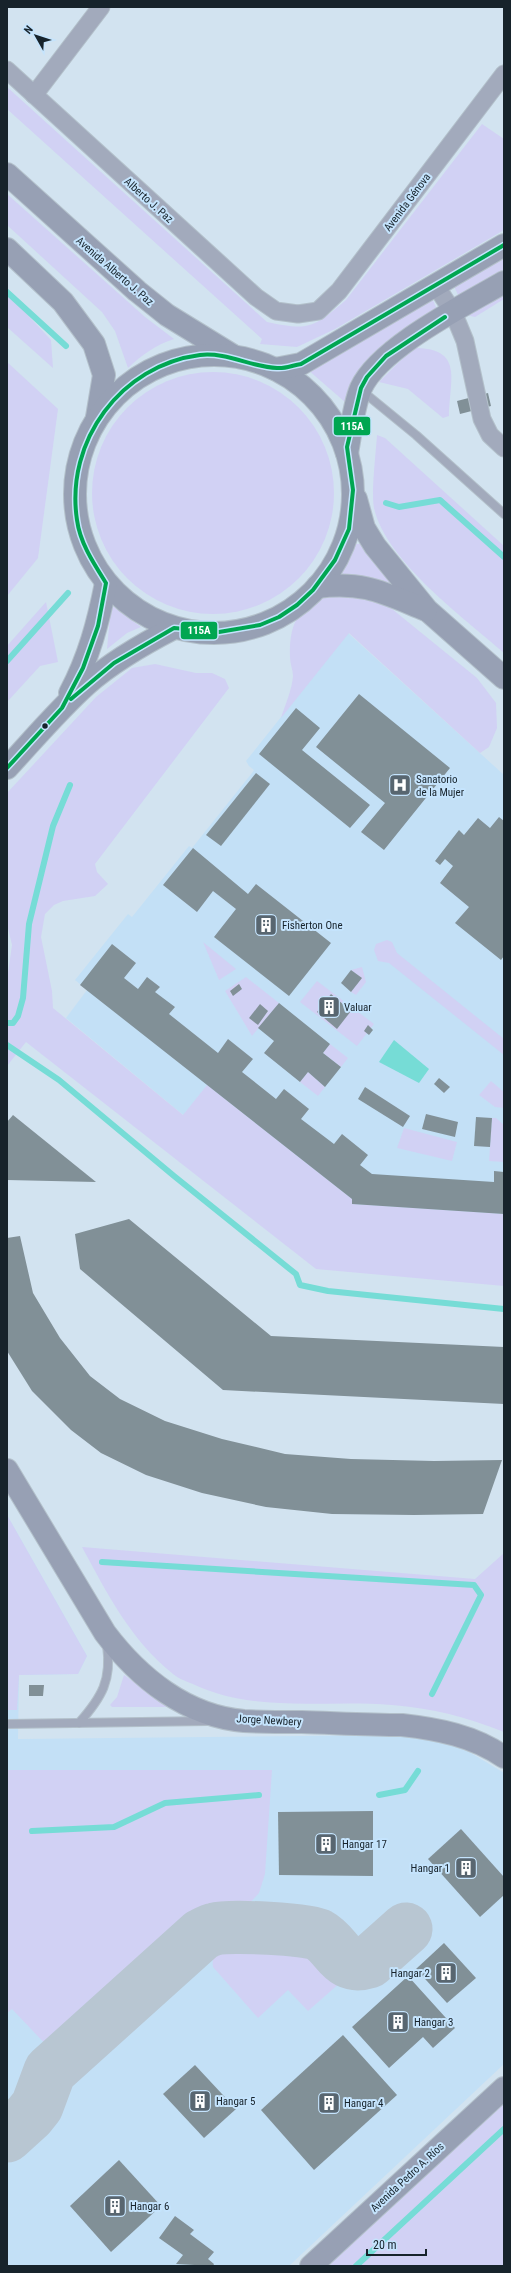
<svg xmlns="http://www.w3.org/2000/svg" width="511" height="2273" font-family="'Roboto Condensed',sans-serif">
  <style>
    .built { fill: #c3e0f6 }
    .green { fill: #d1d1f4 }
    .water { fill: #76dcd6 }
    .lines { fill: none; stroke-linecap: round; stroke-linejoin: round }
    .stream { stroke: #76dcd6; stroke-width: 6 }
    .taxiway { stroke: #b8c6d2; stroke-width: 53 }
    .building { fill: #819097 }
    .service-casing { stroke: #b3c0ca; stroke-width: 10 }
    .minor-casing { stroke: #b3c0ca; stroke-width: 19 }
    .secondary-casing { stroke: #b3c0ca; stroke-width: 24 }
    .service { stroke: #a2aabc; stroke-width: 8 }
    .minor { stroke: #a2aabc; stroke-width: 17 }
    .secondary { stroke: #97a0b4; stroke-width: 22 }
    .bus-1-casing { stroke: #c5e4fd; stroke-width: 7 }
    .bus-1 { stroke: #00a651; stroke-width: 4 }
    .bus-dot { fill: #17232b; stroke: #c5e4fd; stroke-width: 1.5 }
    .labels { text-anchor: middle; stroke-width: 4; stroke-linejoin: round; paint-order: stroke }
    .street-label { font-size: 11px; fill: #17232b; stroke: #c5e4fd }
    .poi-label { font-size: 11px; fill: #17232b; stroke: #c5e4fd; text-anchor: start }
    .line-badge { stroke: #c5e4fd; stroke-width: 1.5 }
    .badge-label { font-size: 11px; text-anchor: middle; font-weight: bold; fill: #fff }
  </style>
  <rect width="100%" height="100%" fill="#d2e3f0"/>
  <g class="built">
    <path d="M348,633L504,775V1247L332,1238L66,1018L87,990L75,980L128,914L132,917L189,846L192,848L252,773L254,770L249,766L246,761Z"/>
    <path d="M7,1515L87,1656L78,1674L19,1675L18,1739L402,1735L426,1738L449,1744L471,1753L504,1773V2064L289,2266H7Z"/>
  </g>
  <g class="green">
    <path d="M7,87L267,322C309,331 313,328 346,300L482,124L504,139V230L335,329L297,347L260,344L262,339L7,109Z"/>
    <path d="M7,194L145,317L174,339C155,345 142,355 128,368L115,331L102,312L7,225Z"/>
    <path d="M504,252V274L465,298L458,295L454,286Z"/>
    <path d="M504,282V299L475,317L453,312Z"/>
    <path d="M7,293L51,340L53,368L7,327Z"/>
    <path d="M431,296L439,314L373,355L360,368L345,402L307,369Z"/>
    <path d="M413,348C464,348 450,378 449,416L443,418L408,389L379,382Z"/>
    <path d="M7,362L58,409L38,558L7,596Z"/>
    <circle cx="213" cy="493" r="121"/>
    <path d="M377,435L385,438L504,546V653C463,617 386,561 374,508C371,493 376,452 377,435Z"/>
    <path d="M356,544H362L409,596L343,576L340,571Z"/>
    <path d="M338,592L365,596L392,609L477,678L496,703L497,728L489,747L480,753L349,633L281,718C285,705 292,690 293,676C293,670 290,664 290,657C289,616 302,606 338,592Z"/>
    <path d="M46,602L58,662L40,666L7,702V646Z"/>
    <path d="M111,605L141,627L127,633L107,649Z"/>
    <path d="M155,664L196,673H212L225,679L229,688L95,864L97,872L108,884L95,896L63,901L54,905L45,914L41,937L52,991L53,1008L183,1115L207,1085L352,1199V1204L504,1214V1286L316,1269L26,1042L7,1066V980L12,945L7,924V793L96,697L132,668Z"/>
    <path d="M387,940L392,942L397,953L504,1039V1055L389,963L378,961L374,950L376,944Z"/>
    <path d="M203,942L236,969L219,980Z"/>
    <path d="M362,967L366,982L356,995L351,992L361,978L351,970Z"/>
    <path d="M246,977L279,1003L252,1036L225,991Z"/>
    <path d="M317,981L374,1024L357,1046L300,1002Z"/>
    <path d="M330,1044L348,1058L341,1067L323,1053Z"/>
    <path d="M308,1072L325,1087L318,1096L300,1082Z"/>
    <path d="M491,1081L504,1092V1108L495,1107L479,1095Z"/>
    <path d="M492,1118H496L504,1125V1162L489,1161Z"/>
    <path d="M404,1128L457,1142L452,1161L397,1148Z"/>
    <path d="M7,1515L87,1656L78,1674L19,1675L17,1710H7Z"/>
    <path d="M82,1547L475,1579L504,1553V1732C467,1717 432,1708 392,1705C326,1699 258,1714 195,1685C188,1682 179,1679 173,1674C130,1639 108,1595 82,1547Z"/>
    <path d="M124,1675L167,1704V1707H112L110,1705L117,1697Z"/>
    <path d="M7,1770H272L265,1874L259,1893L249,1904L239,1911L215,1912L203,1915L50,2049L12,2009L7,2013Z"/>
    <path d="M228,1944L312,1949L341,1982L308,2011L288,1990L258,2018L213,1967C211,1953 218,1950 228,1944Z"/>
    <path d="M504,2088V2266H311Z"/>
  </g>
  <path class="water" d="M394,1040L429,1069L419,1083L379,1062Z"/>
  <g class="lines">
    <g class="stream">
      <path d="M7,292L66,346"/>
      <path d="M386,503L399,507L440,500L504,557"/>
      <path d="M7,661L68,593"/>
      <path d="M7,1023H13L18,1016L23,998L29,924L53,826L70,785"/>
      <path d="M7,1045L59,1080L174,1176L296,1274L300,1285L328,1291L504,1309"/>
      <path d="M102,1562L474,1585L481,1595L432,1694"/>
      <path d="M379,1795L405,1790L418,1771"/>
      <path d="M32,1831L114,1827L165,1803L259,1795"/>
      <path d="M356,2266L504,2129"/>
    </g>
    <path class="taxiway" d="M7,2136L29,2116L37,2106L50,2071L201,1935C205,1933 210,1930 215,1929C229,1925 309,1929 319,1935C339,1946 340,1971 369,1962L406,1929"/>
  </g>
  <g class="building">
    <path d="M488,393L491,406L460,414L457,401Z"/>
    <path d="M359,694L450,768L384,850L361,832L385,803L316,747Z"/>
    <path d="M296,708L320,728L302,750L370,805L350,828L259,754Z"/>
    <path d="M256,773L270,784L221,846L206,835Z"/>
    <path d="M499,817L504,821V956L501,960L455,923L469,907L440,883L453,866L445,859L440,865L435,861L459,830L464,835L478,818L490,828Z"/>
    <path d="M193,848L248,894L256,884L331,943L289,996L214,937L236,909L213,891L197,912L163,885Z"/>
    <path d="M112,944L136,963L124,978L138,989L147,977L160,987L155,992L175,1007L169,1014L218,1053L228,1039L253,1059L242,1072L276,1099L284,1089L309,1109L301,1119L334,1144L342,1134L368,1155L360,1165L372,1174L494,1182V1171L504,1172V1214L352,1204V1199L80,985Z"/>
    <path d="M351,970L362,978L351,992L341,983Z"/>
    <path d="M239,984L242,989L233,996L230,991Z"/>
    <path d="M331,994L351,1011L337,1029L317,1012Z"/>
    <path d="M279,1003L330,1044L323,1053L341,1067L325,1087L308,1072L300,1082L264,1053L274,1041L258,1028Z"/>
    <path d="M260,1004L268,1011L258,1025L249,1018Z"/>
    <path d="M368,1025L373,1030L369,1035L364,1031Z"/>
    <path d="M439,1078L450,1087L444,1093L434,1084Z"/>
    <path d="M365,1087L410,1116L403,1127L358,1099Z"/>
    <path d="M426,1114L458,1122L455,1137L422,1129Z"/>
    <path d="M13,1115L96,1182L7,1180V1122Z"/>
    <path d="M476,1117L492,1118L490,1147L474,1146Z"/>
    <path d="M129,1219L271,1336L504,1347V1404L223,1390L80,1269L75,1234Z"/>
    <path d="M20,1236L33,1293L60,1338L90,1376L120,1399L165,1421L222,1439L285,1454L351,1459L434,1461L502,1460L483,1514L414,1515L332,1514L266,1507L202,1493L146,1475L101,1453L71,1430L32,1391L7,1351V1238Z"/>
    <path d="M29,1685H44L43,1696H29Z"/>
    <path d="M373,1811V1876L279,1875L278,1812Z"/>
    <path d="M461,1829L504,1877V1895L480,1917L428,1859Z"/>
    <path d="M444,1943L476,1978L447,2003L416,1969Z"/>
    <path d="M408,1976L455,2028L433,2048L423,2037L389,2068L352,2027Z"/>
    <path d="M343,2035L397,2095L314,2170L261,2110Z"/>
    <path d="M195,2065L236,2109L204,2138L163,2094Z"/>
    <path d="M119,2160L161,2206L111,2252L70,2206Z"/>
    <path d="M175,2216L194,2230L190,2234L214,2252L208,2259L214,2264L213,2266L176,2264L183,2255L159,2238Z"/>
  </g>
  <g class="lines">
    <g class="service-casing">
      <g id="service">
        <path d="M361,390L416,435L504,514"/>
        <path d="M79,1723C102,1697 112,1680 107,1645"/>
        <path d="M7,1724L208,1721"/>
      </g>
    </g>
    <g class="minor-casing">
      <g id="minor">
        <path d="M7,70L256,297L276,311L298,314L318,311L339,291L504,74"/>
        <path d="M34,95L101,7"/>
        <path d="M436,286L453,312L465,341L482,419L490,435L504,448"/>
      </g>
    </g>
    <g class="secondary-casing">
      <g id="secondary">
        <path d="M7,174L137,291L167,315L232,355"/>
        <path d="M7,249L63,302L94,344L104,375L97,417"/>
        <circle cx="214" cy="494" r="139"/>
        <path d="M275,369L301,364L504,245"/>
        <path d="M347,453C351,433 353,407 361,388C380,347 465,305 504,282"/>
        <path d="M356,499L364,528L375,546L427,610L504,678"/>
        <path d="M317,587C364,581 384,593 426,610"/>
        <path d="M70,693C89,657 98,623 106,583"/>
        <path d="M7,768C33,740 58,710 87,684C113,661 143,644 174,628"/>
        <path d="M7,1470L105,1633C139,1678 186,1716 244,1721C263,1722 283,1722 302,1722C335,1723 369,1725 402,1725C438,1729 474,1736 504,1757"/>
        <path d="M311,2266L504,2088"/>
      </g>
    </g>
    <use href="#service" class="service"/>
    <use href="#minor" class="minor"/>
    <use href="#secondary" class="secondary"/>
    <g class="bus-1-casing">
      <g id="bus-1">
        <path d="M71,699L114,663L174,628L219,632L260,625L279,617L297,605L313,590L335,560L349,529L353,490L347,447L361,388L367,377L386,356L445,317"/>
        <path d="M7,768L62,708L83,668L98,626L106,583C94,564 80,543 77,520C65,441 121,365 200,355C227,352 251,367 277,368C285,369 293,365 301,364L504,245"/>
      </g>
    </g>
    <use href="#bus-1" class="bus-1"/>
  </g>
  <defs>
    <g id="hospital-square" transform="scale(1.15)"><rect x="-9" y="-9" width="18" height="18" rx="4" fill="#586670" stroke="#c5e4fd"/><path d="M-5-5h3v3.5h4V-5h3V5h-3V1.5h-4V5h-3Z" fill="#fff"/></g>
    <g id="building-square" transform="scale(1.15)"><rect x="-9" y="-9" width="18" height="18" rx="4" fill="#586670" stroke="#c5e4fd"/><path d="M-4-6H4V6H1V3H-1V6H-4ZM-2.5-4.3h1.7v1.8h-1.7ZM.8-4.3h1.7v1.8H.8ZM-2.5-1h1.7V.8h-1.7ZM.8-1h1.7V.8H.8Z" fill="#fff"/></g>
  </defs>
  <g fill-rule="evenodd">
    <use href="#hospital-square" x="400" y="785"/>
    <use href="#building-square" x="266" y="925"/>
    <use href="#building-square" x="329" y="1007"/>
    <use href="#building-square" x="326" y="1844"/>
    <use href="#building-square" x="466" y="1868"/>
    <use href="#building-square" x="446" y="1973"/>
    <use href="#building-square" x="398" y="2022"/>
    <use href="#building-square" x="200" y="2101"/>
    <use href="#building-square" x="329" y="2103"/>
    <use href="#building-square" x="115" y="2206"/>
  </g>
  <circle class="bus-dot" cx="45" cy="726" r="3.5"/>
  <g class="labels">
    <g class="street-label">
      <text transform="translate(149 200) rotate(42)" y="4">Alberto J. Paz</text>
      <text transform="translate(407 202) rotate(-53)" y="4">Avenida Génova</text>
      <text transform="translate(115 271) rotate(41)" y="4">Avenida Alberto J. Paz</text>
      <text transform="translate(269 1720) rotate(3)" y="4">Jorge Newbery</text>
      <text transform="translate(407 2177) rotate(-43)" y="4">Avenida Pedro A. Ríos</text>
    </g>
    <g class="poi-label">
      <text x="416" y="783">Sanatorio<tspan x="416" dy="13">de la Mujer</tspan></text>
      <text x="282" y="929">Fisherton One</text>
      <text x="344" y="1011">Valuar</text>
      <text x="342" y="1848">Hangar 17</text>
      <text x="450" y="1872" text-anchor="end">Hangar 1</text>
      <text x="430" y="1977" text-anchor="end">Hangar 2</text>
      <text x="414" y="2026">Hangar 3</text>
      <text x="216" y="2105">Hangar 5</text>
      <text x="344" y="2107">Hangar 4</text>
      <text x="130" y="2210">Hangar 6</text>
    </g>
  </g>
  <g class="line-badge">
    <rect x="333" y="416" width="38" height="20" rx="4" fill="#00a651"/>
    <rect x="180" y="621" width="38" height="19" rx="4" fill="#00a651"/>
  </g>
  <g class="badge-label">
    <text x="352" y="430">115A</text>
    <text x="199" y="634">115A</text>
  </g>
  <rect width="511" height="2273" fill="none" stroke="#17232b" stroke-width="16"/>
  <g transform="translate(36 36) rotate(309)" stroke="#c5e4fd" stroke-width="3" paint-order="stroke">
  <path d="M0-3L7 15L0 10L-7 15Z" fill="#17232b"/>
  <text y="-6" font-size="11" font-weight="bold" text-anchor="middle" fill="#17232b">N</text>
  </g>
  <path d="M367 2249v6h59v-6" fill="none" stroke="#17232b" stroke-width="2"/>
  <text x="373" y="2249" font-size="12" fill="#17232b" stroke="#c5e4fd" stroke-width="3" paint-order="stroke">20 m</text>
</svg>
